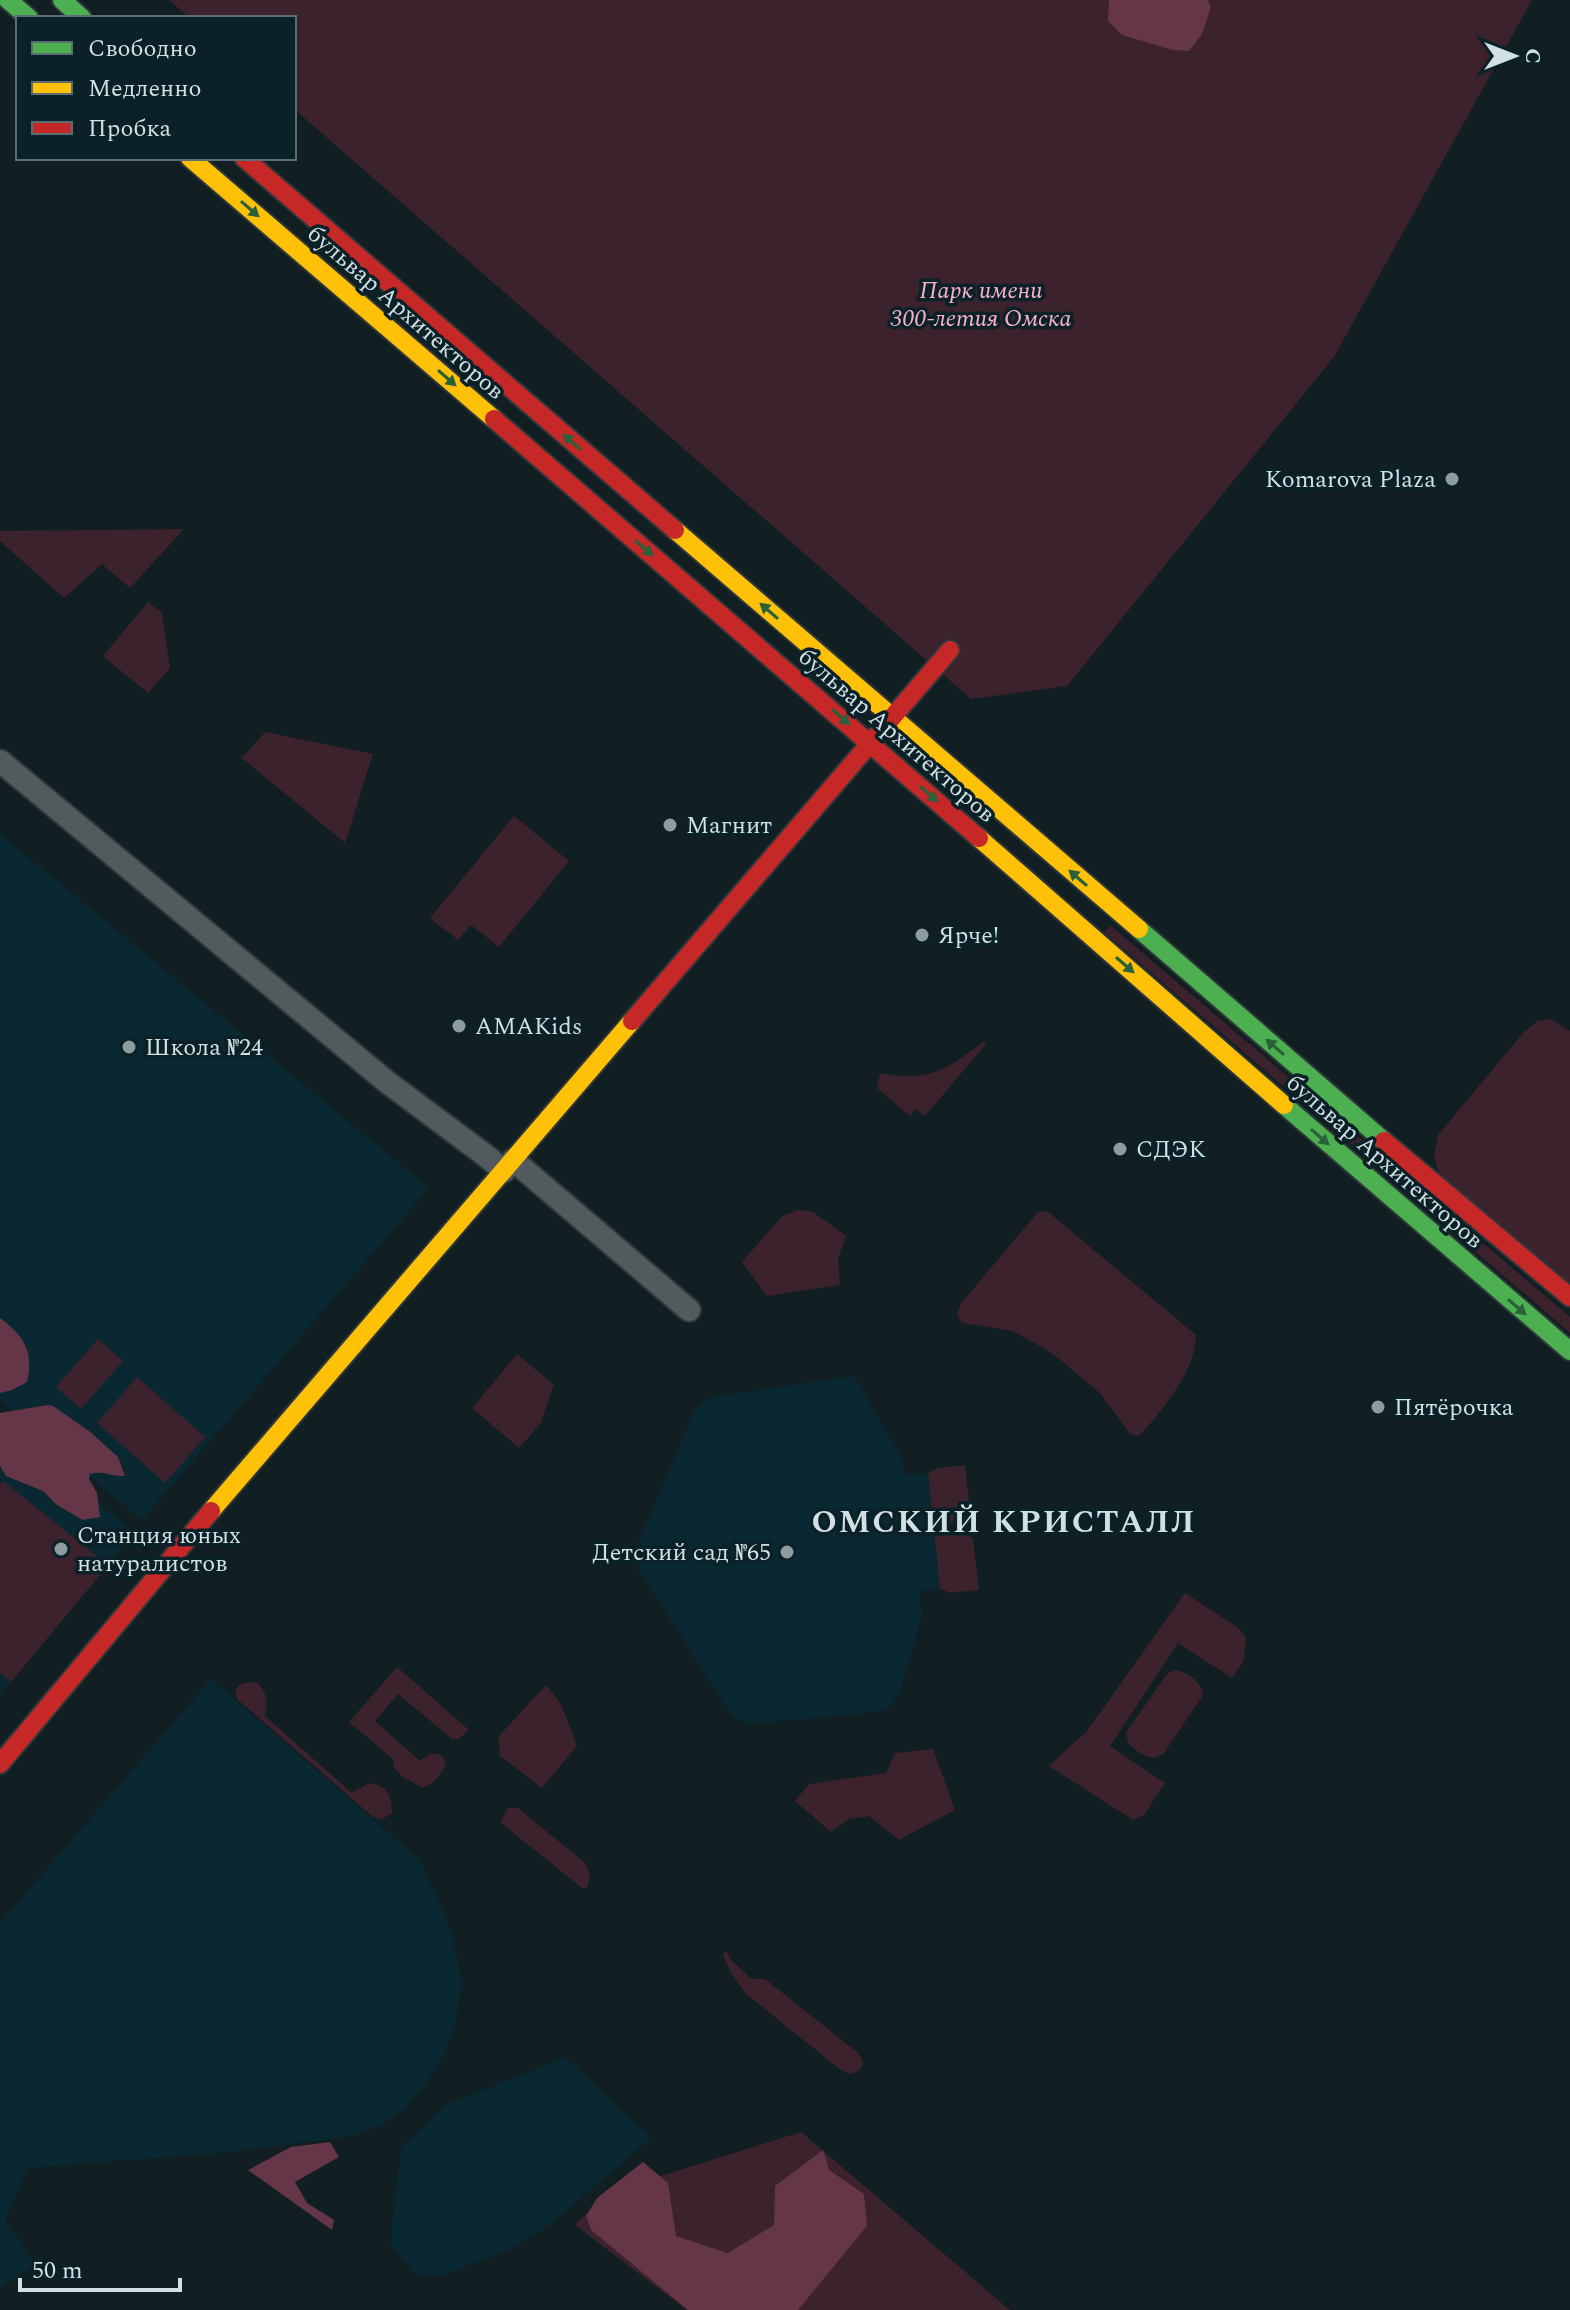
<svg xmlns="http://www.w3.org/2000/svg" width="1570" height="2310" font-family="Spectral,serif">
  <style>
    .built { fill: #0a2831 }
    .green { fill: #3b222c }
    .forest { fill: #643648 }
    .lines { fill: none; stroke-linecap: round; stroke-linejoin: round }
    .street-casing { stroke: #2e373a; stroke-width: 26 }
    .fast-casing { stroke: #2e373a; stroke-width: 22 }
    .slow-casing { stroke: #2e373a; stroke-width: 22 }
    .jam-casing { stroke: #2e373a; stroke-width: 22 }
    .street { stroke: #525a5e; stroke-width: 22 }
    .fast { stroke: #4caf50; stroke-width: 18 }
    .slow { stroke: #ffc107; stroke-width: 18 }
    .jam { stroke: #c62828; stroke-width: 18 }
    .oneway { fill: #28613a }
    .poi-dot { fill: #8e9ba0; stroke: #0b2128; stroke-width: 3 }
    .labels { text-anchor: middle; stroke-width: 7; stroke-linejoin: round; paint-order: stroke }
    .park-label { font-size: 24px; font-style: italic; fill: #fab1c8; stroke: #0b2128 }
    .street-label { font-size: 24px; fill: #d2dfe4; stroke: #0b2128 }
    .poi-label { font-size: 24px; fill: #d2dfe4; stroke: #0b2128; text-anchor: start }
    .district-label { font-size: 32px; font-weight: bold; letter-spacing: 2px; fill: #d2dfe4; stroke: #0b2128 }
  </style>
  <rect width="100%" height="100%" fill="#111e22"/>
  <g class="built">
    <path d="M0,834L429,1188L142,1520L0,1401Z"/>
    <path d="M854,1376L903,1461L905,1476L928,1473L940,1589L920,1591L922,1615L902,1686L892,1706L881,1712L750,1724L733,1717L639,1571L637,1546L695,1409L712,1397Z"/>
    <path d="M0,1421L135,1533L0,1695Z"/>
    <path d="M211,1679L419,1859L440,1903L453,1938L462,1983L455,2027L441,2061L422,2089L401,2112L382,2125L354,2136L221,2153L28,2168L5,2220L36,2264L0,2288V1923Z"/>
    <path d="M566,2057L651,2138L551,2224L511,2249L441,2276L416,2275L390,2244L401,2148L445,2105Z"/>
  </g>
  <g class="green">
    <path d="M169,0H1532L1334,357L1067,686L971,699L294,109V18H190Z"/>
    <path d="M184,529L130,588L102,564L64,598L0,541V531Z"/>
    <path d="M148,602L162,613L170,668L148,693L103,656Z"/>
    <path d="M265,732L373,754L345,843L242,758Z"/>
    <path d="M514,816L569,861L499,947L471,925L458,940L430,918Z"/>
    <path d="M1111,926L1570,1317V1333L1104,932Z"/>
    <path d="M1551,1019L1570,1031V1285L1440,1175L1434,1156L1438,1135L1523,1033L1537,1021Z"/>
    <path d="M983,1042L986,1044L925,1116L916,1109L910,1116L877,1088L880,1073C928,1083 946,1070 983,1042Z"/>
    <path d="M798,1210L813,1212L846,1236L838,1258L840,1285L767,1296L742,1262L782,1216Z"/>
    <path d="M1047,1211L1196,1335C1196,1370 1162,1411 1139,1436L1130,1434L1100,1393L1052,1353L1013,1331L962,1323L957,1314L962,1302L1038,1212Z"/>
    <path d="M98,1339L123,1361L81,1409L56,1387Z"/>
    <path d="M517,1354L554,1385L540,1424L519,1448L472,1408Z"/>
    <path d="M137,1377L205,1437L165,1483L97,1423Z"/>
    <path d="M965,1465L970,1509L964,1514L960,1521L937,1524L939,1531L961,1529L966,1535L973,1538L979,1590L951,1593L940,1589L928,1473L938,1468Z"/>
    <path d="M3,1481L108,1565L11,1682L0,1673V1484Z"/>
    <path d="M1185,1593L1237,1627L1246,1637L1244,1660L1232,1678L1178,1643L1110,1746L1165,1783L1144,1815L1133,1820L1049,1766L1087,1731Z"/>
    <path d="M397,1667L469,1730L458,1739H452L398,1694L375,1721L420,1761C429,1753 438,1749 446,1762C443,1773 434,1784 422,1788L402,1776L394,1768L393,1759L349,1722Z"/>
    <path d="M1174,1670C1187,1671 1202,1682 1203,1695L1164,1753C1150,1764 1138,1752 1128,1743L1126,1733L1166,1675Z"/>
    <path d="M251,1682L258,1683C268,1695 268,1702 265,1716L352,1793L369,1783C386,1785 393,1796 392,1813L381,1820L373,1817L238,1700L235,1694C236,1685 241,1683 251,1682Z"/>
    <path d="M546,1685L561,1704L577,1746L542,1788L500,1756L498,1737Z"/>
    <path d="M933,1749L955,1810L899,1840L869,1816L849,1819L831,1832L795,1801L809,1784L886,1773L895,1753Z"/>
    <path d="M508,1808H518L584,1862C590,1872 591,1877 587,1888H582L500,1822Z"/>
    <path d="M726,1951L732,1961L752,1979H765L858,2053L863,2061L860,2070L851,2074L842,2071L746,1994C736,1981 728,1970 723,1954Z"/>
    <path d="M801,2132L1010,2310H687L575,2225L610,2192Z"/>
  </g>
  <g class="forest">
    <path d="M1109,0H1208L1211,7L1202,34L1189,51L1173,50L1122,35L1108,21Z"/>
    <path d="M0,1318C24,1336 34,1351 27,1382L12,1390L0,1393Z"/>
    <path d="M48,1405L53,1406L89,1431L118,1457L125,1476C110,1477 104,1470 90,1474L89,1479L97,1493L100,1517L83,1520L57,1505L43,1491L6,1476L0,1466V1413Z"/>
    <path d="M330,2142L339,2157L295,2182L307,2203L334,2220L332,2230L248,2170L291,2147Z"/>
    <path d="M823,2150L829,2170L864,2194L867,2226L798,2310H688L591,2230L586,2216L597,2198L643,2162L668,2183L676,2236L728,2253L774,2225L775,2186Z"/>
  </g>
  <g class="lines">
    <g class="street-casing">
      <g id="street">
        <path d="M0,761L387,1082L485,1155L504,1171"/>
        <path d="M513,1160L689,1310"/>
      </g>
    </g>
    <g class="fast-casing">
      <g id="fast">
        <path d="M8,0L29,18"/>
        <path d="M62,0L82,18"/>
        <path d="M1139,929L1384,1141"/>
        <path d="M1284,1105L1570,1351"/>
      </g>
    </g>
    <g class="slow-casing">
      <g id="slow">
        <path d="M190,158L494,419"/>
        <path d="M675,530L1139,929"/>
        <path d="M979,838L1284,1105"/>
        <path d="M211,1511L632,1021"/>
      </g>
    </g>
    <g class="jam-casing">
      <g id="jam">
        <path d="M244,158L675,530"/>
        <path d="M494,419L979,838"/>
        <path d="M632,1021L950,650"/>
        <path d="M1384,1141L1570,1297"/>
        <path d="M0,1764L211,1511"/>
      </g>
    </g>
    <use href="#street" class="street"/>
    <use href="#fast" class="fast"/>
    <use href="#slow" class="slow"/>
    <use href="#jam" class="jam"/>
  </g>
  <defs><path id="oneway-solid" d="M-6-.8H1V-3.2L6.5 0L1 3.2V.8H-6Z" transform="scale(2)"/></defs>
  <g class="oneway">
    <use href="#oneway-solid" transform="translate(250 209) rotate(41)"/>
    <use href="#oneway-solid" transform="translate(447 378) rotate(41)"/>
    <use href="#oneway-solid" transform="translate(572 442) rotate(-139)"/>
    <use href="#oneway-solid" transform="translate(644 548) rotate(41)"/>
    <use href="#oneway-solid" transform="translate(769 611) rotate(-139)"/>
    <use href="#oneway-solid" transform="translate(841 717) rotate(41)"/>
    <use href="#oneway-solid" transform="translate(929 794) rotate(41)"/>
    <use href="#oneway-solid" transform="translate(1078 878) rotate(-139)"/>
    <use href="#oneway-solid" transform="translate(1125 965) rotate(41)"/>
    <use href="#oneway-solid" transform="translate(1275 1047) rotate(-139)"/>
    <use href="#oneway-solid" transform="translate(1320 1137) rotate(41)"/>
    <use href="#oneway-solid" transform="translate(1517 1307) rotate(41)"/>
  </g>
  <g class="poi-dot">
    <circle cx="1452" cy="479" r="8"/>
    <circle cx="670" cy="825" r="8"/>
    <circle cx="922" cy="935" r="8"/>
    <circle cx="459" cy="1026" r="8"/>
    <circle cx="129" cy="1047" r="8"/>
    <circle cx="1120" cy="1149" r="8"/>
    <circle cx="1378" cy="1407" r="8"/>
    <circle cx="61" cy="1549" r="8"/>
    <circle cx="787" cy="1552" r="8"/>
  </g>
  <g class="labels">
    <g class="park-label">
      <text x="981" y="298">Парк имени<tspan x="981" dy="28">300-летия Омска</tspan></text>
    </g>
    <g class="street-label">
      <text transform="translate(406 312) rotate(41)" y="8">бульвар Архитекторов</text>
      <text transform="translate(897 735) rotate(41)" y="8">бульвар Архитекторов</text>
      <text transform="translate(1385 1161) rotate(41)" y="8">бульвар Архитекторов</text>
    </g>
    <g class="poi-label">
      <text x="1436" y="487" text-anchor="end">Komarova Plaza</text>
      <text x="686" y="833">Магнит</text>
      <text x="938" y="943">Ярче!</text>
      <text x="475" y="1034">AMAKids</text>
      <text x="145" y="1055">Школа №24</text>
      <text x="1136" y="1157">СДЭК</text>
      <text x="1394" y="1415">Пятёрочка</text>
      <text x="77" y="1543">Станция юных<tspan x="77" dy="28">натуралистов</tspan></text>
      <text x="771" y="1560" text-anchor="end">Детский сад №65</text>
    </g>
    <g class="district-label">
      <text x="1004" y="1532">ОМСКИЙ КРИСТАЛЛ</text>
    </g>
  </g>
  <rect x="16" y="16" width="280" height="144" fill="#0b2128" stroke="#5b6d73" stroke-width="2"/>
  <rect x="32" y="42" width="40" height="12" fill="#4caf50" stroke="#5b6d73" stroke-width="2"/>
  <text x="88" y="56" font-size="24" fill="#d2dfe4">Свободно</text>
  <rect x="32" y="82" width="40" height="12" fill="#ffc107" stroke="#5b6d73" stroke-width="2"/>
  <text x="88" y="96" font-size="24" fill="#d2dfe4">Медленно</text>
  <rect x="32" y="122" width="40" height="12" fill="#c62828" stroke="#5b6d73" stroke-width="2"/>
  <text x="88" y="136" font-size="24" fill="#d2dfe4">Пробка</text>
  <g transform="translate(1514 56) rotate(90)" stroke="#0b2128" stroke-width="6" paint-order="stroke">
  <path d="M0-6L14 30L0 20L-14 30Z" fill="#d2dfe4"/>
  <text y="-12" font-size="22" font-weight="bold" text-anchor="middle" fill="#d2dfe4">С</text>
  </g>
  <path d="M20 2278v12h160v-12" fill="none" stroke="#d2dfe4" stroke-width="4"/>
  <text x="32" y="2278" font-size="24" fill="#d2dfe4" stroke="#0b2128" stroke-width="6" paint-order="stroke">50 m</text>
</svg>
